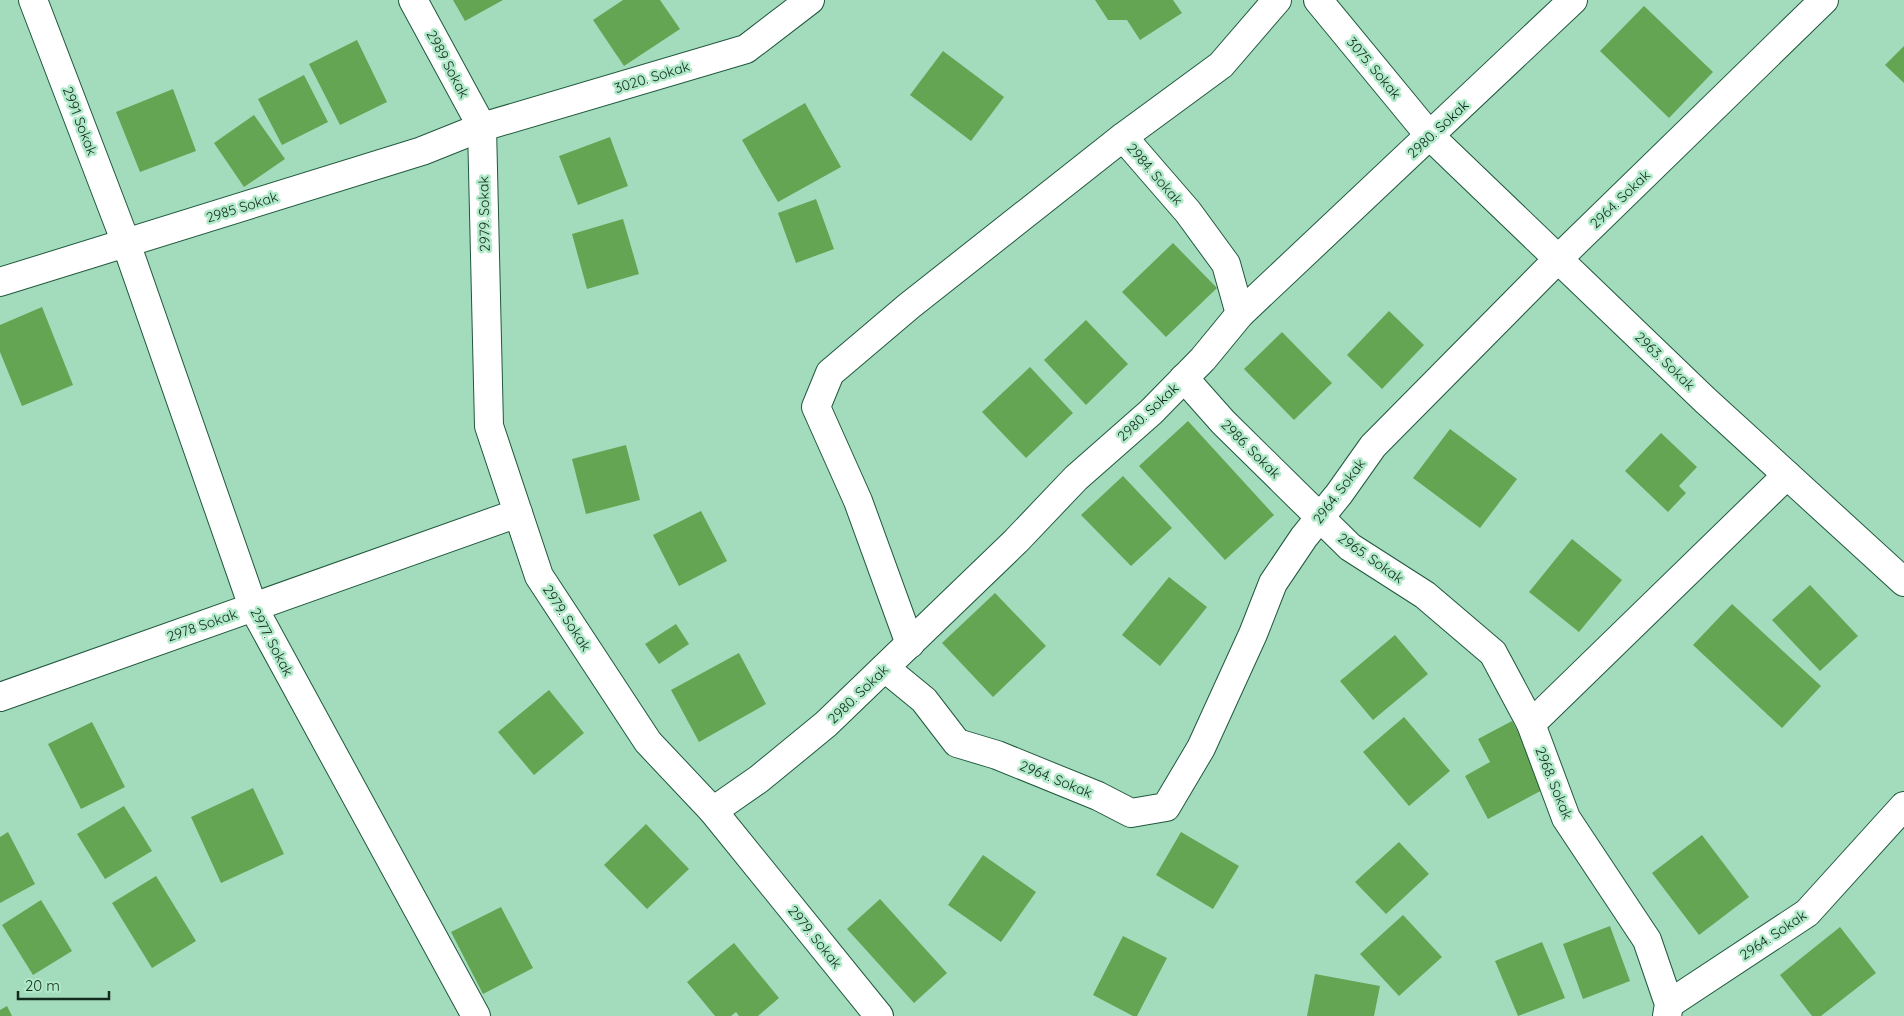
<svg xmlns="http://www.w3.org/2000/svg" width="1904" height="1016" font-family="Quicksand,sans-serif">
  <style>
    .building { fill: #63a552 }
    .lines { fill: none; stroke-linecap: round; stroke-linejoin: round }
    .minor-casing { stroke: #20583d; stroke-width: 30 }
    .minor { stroke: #fff; stroke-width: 28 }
    .labels { text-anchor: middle; stroke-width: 5; stroke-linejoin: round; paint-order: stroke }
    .street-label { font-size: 14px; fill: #132a1e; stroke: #b0eac9 }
  </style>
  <rect width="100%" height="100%" fill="#a3dcbc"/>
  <g class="building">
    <path d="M453,0H503L465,21Z"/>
    <path d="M623,0H660L680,29L624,66L593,20Z"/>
    <path d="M1095,0H1173L1182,13L1140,40L1127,20H1108Z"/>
    <path d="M1644,6L1713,72L1669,118L1600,51Z"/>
    <path d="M357,40L387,102L340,125L309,64Z"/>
    <path d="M1904,46V83L1885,65Z"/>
    <path d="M943,51L1004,97L971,141L910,95Z"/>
    <path d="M304,75L328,122L282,145L258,99Z"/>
    <path d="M173,89L196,151L140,172L116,112Z"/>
    <path d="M805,103L841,167L778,202L742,140Z"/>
    <path d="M254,115L285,159L244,187L214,143Z"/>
    <path d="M610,137L628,186L578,205L559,156Z"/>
    <path d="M816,199L834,249L796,263L778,213Z"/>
    <path d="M623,219L639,274L587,289L572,234Z"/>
    <path d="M1173,243L1217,288L1166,337L1122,292Z"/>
    <path d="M42,307L73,385L22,406L0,352V325Z"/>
    <path d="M1389,311L1424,345L1382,389L1347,355Z"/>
    <path d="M1086,320L1128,364L1086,405L1044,360Z"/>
    <path d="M1282,332L1332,383L1294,420L1244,369Z"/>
    <path d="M1030,367L1073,413L1026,458L982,412Z"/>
    <path d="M1188,421L1274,515L1225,560L1139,466Z"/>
    <path d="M1450,429L1517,479L1480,528L1413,478Z"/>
    <path d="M1661,433L1697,467L1679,486L1686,493L1668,512L1625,471Z"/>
    <path d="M626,445L640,500L586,514L572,459Z"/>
    <path d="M1123,476L1172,528L1131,566L1081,515Z"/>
    <path d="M701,511L727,561L679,586L653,535Z"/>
    <path d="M1572,539L1622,580L1579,632L1529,592Z"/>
    <path d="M1169,577L1207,607L1160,666L1122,635Z"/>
    <path d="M1810,585L1858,636L1820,671L1772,620Z"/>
    <path d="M995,593L1046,646L993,697L942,643Z"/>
    <path d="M1732,604L1821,686L1782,728L1693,645Z"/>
    <path d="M676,624L689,644L659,664L645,644Z"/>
    <path d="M1395,635L1428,674L1373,720L1340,681Z"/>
    <path d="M739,653L766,704L699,742L671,690Z"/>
    <path d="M549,690L584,733L534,775L498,732Z"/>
    <path d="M1404,717L1450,771L1409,806L1363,752Z"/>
    <path d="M1512,721L1548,787L1488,819L1465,776L1490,762L1478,739Z"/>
    <path d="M92,722L125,787L81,809L48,744Z"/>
    <path d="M253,788L284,854L221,883L191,817Z"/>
    <path d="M124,806L152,851L105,879L77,834Z"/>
    <path d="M646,824L689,869L647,909L604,865Z"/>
    <path d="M8,832L35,884L0,903V837Z"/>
    <path d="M1181,832L1239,866L1213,909L1156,875Z"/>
    <path d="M1702,835L1749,897L1699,935L1652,873Z"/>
    <path d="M1399,842L1429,874L1386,914L1355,882Z"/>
    <path d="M983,855L1036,892L1001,942L948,905Z"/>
    <path d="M156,876L196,941L152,968L112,903Z"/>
    <path d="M880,899L947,973L914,1003L847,929Z"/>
    <path d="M41,900L72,951L33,975L2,925Z"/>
    <path d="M501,907L533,968L483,994L451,932Z"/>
    <path d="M1403,915L1442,957L1399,996L1360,954Z"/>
    <path d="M1610,926L1630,981L1583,999L1563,944Z"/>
    <path d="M1840,927L1876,973L1821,1016H1812L1780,975Z"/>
    <path d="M1123,936L1167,958L1137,1016H1133L1093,995Z"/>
    <path d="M1542,942L1565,998L1518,1016L1495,961Z"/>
    <path d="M734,943L779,998L758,1016H739L736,1012L731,1016H715L687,982Z"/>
    <path d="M1315,974L1380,986L1374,1016H1307Z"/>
    <path d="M7,1006L12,1016H0V1010Z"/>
  </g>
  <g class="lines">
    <g class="minor-casing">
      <g id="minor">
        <path d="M33,0L126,243L253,607L476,1016"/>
        <path d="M413,0L482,127L489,426L539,576L648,742L713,811L879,1016"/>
        <path d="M1318,0L1430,136L1705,400L1904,582"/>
        <path d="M0,282L422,151L482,127L746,49L810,0"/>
        <path d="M1240,314L1226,264L1188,212L1123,137L1221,65L1277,0"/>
        <path d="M1184,378L1223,422L1350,547L1425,595L1493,653L1531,724L1566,818L1647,940L1669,1004L1667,1016"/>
        <path d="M910,644L858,501L816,407L830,373L909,306L1123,137"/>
        <path d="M885,668L924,700L957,743L997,755L1098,796L1131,813L1166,807L1201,748L1253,634L1273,583L1304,537L1339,494L1373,446L1558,259L1824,0"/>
        <path d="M0,697L518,513"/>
        <path d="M1531,724L1787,475"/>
        <path d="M713,811L759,779L826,724L1016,541L1076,478L1151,412L1203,359L1240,314L1573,0"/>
        <path d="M1669,1004L1807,913L1904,806"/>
      </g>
    </g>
    <use href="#minor" class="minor"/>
  </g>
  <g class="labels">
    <g class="street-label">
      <text transform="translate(448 64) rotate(62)" y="5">2989 Sokak</text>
      <text transform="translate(1374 68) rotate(50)" y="5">3075. Sokak</text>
      <text transform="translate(652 77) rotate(-17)" y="5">3020. Sokak</text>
      <text transform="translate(80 121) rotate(69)" y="5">2991 Sokak</text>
      <text transform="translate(1438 129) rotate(-43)" y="5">2980. Sokak</text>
      <text transform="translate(1155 174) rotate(49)" y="5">2984. Sokak</text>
      <text transform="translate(1620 199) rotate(-44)" y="5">2964. Sokak</text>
      <text transform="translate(242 207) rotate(-17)" y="5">2985 Sokak</text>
      <text transform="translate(484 214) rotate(-91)" y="5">2979. Sokak</text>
      <text transform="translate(1665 361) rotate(44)" y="5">2963. Sokak</text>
      <text transform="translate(1148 412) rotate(-43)" y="5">2980. Sokak</text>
      <text transform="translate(1251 449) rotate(45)" y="5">2986. Sokak</text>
      <text transform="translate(1339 491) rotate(-53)" y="5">2964. Sokak</text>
      <text transform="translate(1371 558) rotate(35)" y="5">2965. Sokak</text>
      <text transform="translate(567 618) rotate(57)" y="5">2979. Sokak</text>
      <text transform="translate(202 625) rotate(-19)" y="5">2978 Sokak</text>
      <text transform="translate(272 642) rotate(62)" y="5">2977. Sokak</text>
      <text transform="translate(858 694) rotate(-44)" y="5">2980. Sokak</text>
      <text transform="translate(1056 779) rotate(22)" y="5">2964. Sokak</text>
      <text transform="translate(1554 783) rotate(68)" y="5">2968. Sokak</text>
      <text transform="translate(1773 935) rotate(-34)" y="5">2964. Sokak</text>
      <text transform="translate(815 937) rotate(51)" y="5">2979. Sokak</text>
    </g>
  </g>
  <path d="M18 991v8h91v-8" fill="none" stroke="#132a1e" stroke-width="2.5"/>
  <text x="25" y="991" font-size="15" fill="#132a1e" stroke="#b0eac9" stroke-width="4" paint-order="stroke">20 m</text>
</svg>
